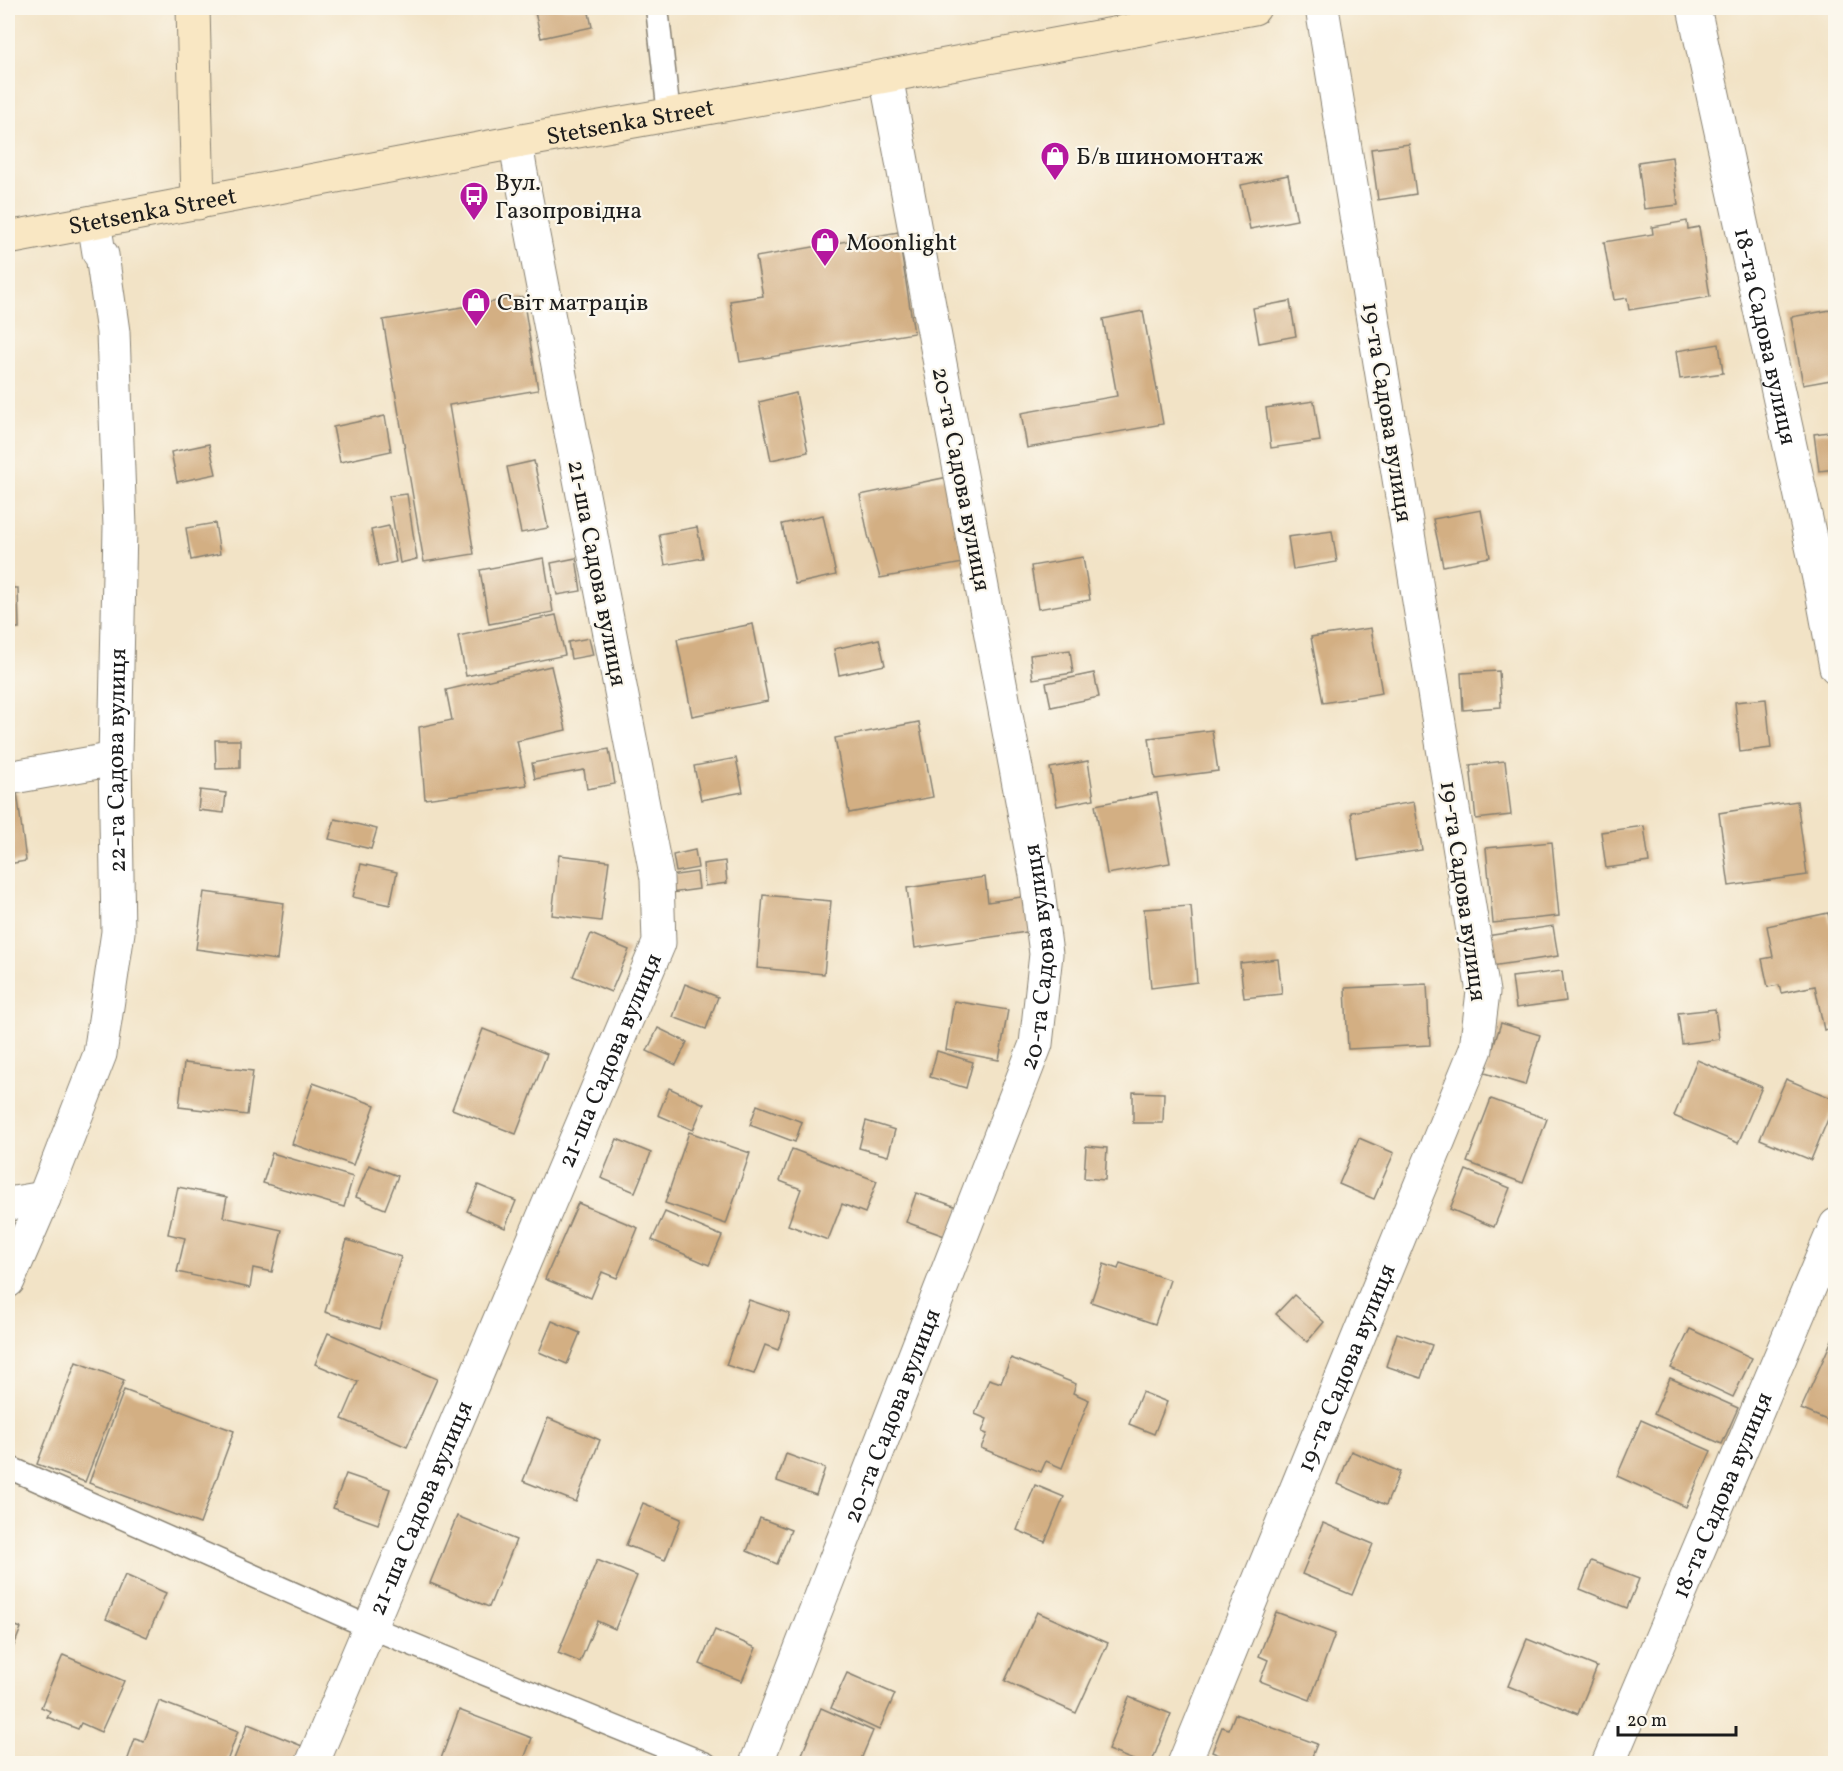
<svg xmlns="http://www.w3.org/2000/svg" width="1843" height="1771" font-family="Vollkorn,serif">
  <style>
    .building { fill: #d3af83 }
    .lines { fill: none; stroke-linecap: round; stroke-linejoin: round }
    .lane-casing { stroke: #878071; stroke-width: 25 }
    .street-casing { stroke: #878071; stroke-width: 35 }
    .secondary-casing { stroke: #878071; stroke-width: 35 }
    .lane { stroke: #fff; stroke-width: 22 }
    .street { stroke: #fff; stroke-width: 33 }
    .secondary { stroke: #f9e7c3; stroke-width: 33 }
    .labels { text-anchor: middle; stroke-width: 4.5; stroke-linejoin: round; paint-order: stroke }
    .street-label { font-size: 24px; fill: #1c1c1c; stroke: #fbf7ec }
    .poi-label { font-size: 24px; fill: #1c1c1c; stroke: #fbf7ec; text-anchor: start }
  </style>
  <rect width="100%" height="100%" fill="#fbf7ec"/>
  <filter id="ink" filterUnits="userSpaceOnUse"><feTurbulence type="fractalNoise" baseFrequency=".0167" numOctaves="2"/><feDisplacementMap in="SourceGraphic" scale="12" xChannelSelector="R" yChannelSelector="G"/><feConvolveMatrix kernelMatrix="1 2 1 2 8 2 1 2 1" color-interpolation-filters="sRGB"/></filter>
  <filter id="wash" filterUnits="userSpaceOnUse"><feTurbulence type="fractalNoise" baseFrequency=".008" numOctaves="4" result="noise"/><feDisplacementMap in="SourceGraphic" scale="24" xChannelSelector="R" yChannelSelector="G"/><feGaussianBlur stdDeviation="1.35" result="paint"/><feColorMatrix in="noise" values="0 0 0 0 0 0 0 0 0 0 0 0 0 0 0 0 0 1.4 0 .05"/><feComposite in="paint" operator="in"/></filter>
  <g filter="url(#wash)">
    <rect width="100%" height="100%" fill="#f2e3c6"/>
    <g id="blocks">
      <g class="building">
        <path d="M534,8H588L592,27L541,38Z"/>
        <path d="M1409,144L1416,194L1378,200L1371,149Z"/>
        <path d="M1672,157L1678,205L1644,209L1638,162Z"/>
        <path d="M1288,175L1297,220L1250,229L1241,185Z"/>
        <path d="M1687,221L1688,229L1699,227L1710,297L1629,310L1627,298L1614,300L1604,242L1653,234L1652,227Z"/>
        <path d="M898,232L914,333L740,362L730,301L763,296L756,257Z"/>
        <path d="M523,297L538,390L449,405L474,554L424,562L383,320Z"/>
        <path d="M1290,301L1296,336L1259,343L1253,308Z"/>
        <path d="M1836,309V379L1803,385L1791,317Z"/>
        <path d="M1143,311L1163,424L1027,448L1021,413L1117,396L1103,319Z"/>
        <path d="M1719,344L1723,373L1680,379L1676,351Z"/>
        <path d="M796,393L808,452L771,460L759,402Z"/>
        <path d="M1314,401L1320,441L1271,448L1266,408Z"/>
        <path d="M385,416L391,451L340,462L333,427Z"/>
        <path d="M1836,431V469L1819,471L1814,434Z"/>
        <path d="M209,444L216,474L177,482L171,452Z"/>
        <path d="M534,461L548,528L521,533L507,467Z"/>
        <path d="M953,476L969,562L880,578L868,535L860,495Z"/>
        <path d="M407,494L417,559L400,563L389,496Z"/>
        <path d="M1481,510L1490,557L1443,566L1433,519Z"/>
        <path d="M823,515L836,575L795,584L782,524Z"/>
        <path d="M215,523L220,554L191,560L186,528Z"/>
        <path d="M389,526L396,562L378,566L371,530Z"/>
        <path d="M697,527L703,558L665,565L659,534Z"/>
        <path d="M1332,531L1337,562L1293,569L1288,537Z"/>
        <path d="M1083,557L1090,600L1038,609L1031,566Z"/>
        <path d="M544,558L553,612L489,624L480,570Z"/>
        <path d="M576,558L581,591L557,595L551,563Z"/>
        <path d="M8,588H18L19,628H8Z"/>
        <path d="M556,615L565,655L466,676L458,636Z"/>
        <path d="M753,624L768,701L692,716L677,639Z"/>
        <path d="M1371,628L1382,693L1323,703L1311,637Z"/>
        <path d="M589,638L593,655L571,659L568,642Z"/>
        <path d="M879,639L885,665L839,675L834,649Z"/>
        <path d="M1070,650L1073,673L1033,679L1030,655Z"/>
        <path d="M551,666L566,730L517,741L527,785L425,799L419,727L452,720L446,690Z"/>
        <path d="M1499,671L1501,707L1463,710L1461,673Z"/>
        <path d="M1094,673L1099,697L1051,707L1046,683Z"/>
        <path d="M1766,699L1771,748L1740,752L1735,702Z"/>
        <path d="M919,722L933,797L849,813L835,738Z"/>
        <path d="M1212,730L1218,771L1155,779L1149,738Z"/>
        <path d="M215,740H240V768L216,769Z"/>
        <path d="M609,749L615,784L587,789L584,770L535,779L532,763Z"/>
        <path d="M736,758L743,792L701,800L694,766Z"/>
        <path d="M1088,761L1094,799L1057,806L1050,768Z"/>
        <path d="M1505,761L1511,815L1476,819L1470,765Z"/>
        <path d="M200,790L226,793L224,813L198,810Z"/>
        <path d="M17,792L26,861L8,864V794Z"/>
        <path d="M1157,793L1170,863L1107,874L1095,805Z"/>
        <path d="M1797,801L1807,875L1729,886L1719,813Z"/>
        <path d="M1414,802L1422,850L1358,860L1351,812Z"/>
        <path d="M335,819L377,829L371,849L329,839Z"/>
        <path d="M1644,826L1649,862L1606,868L1601,832Z"/>
        <path d="M1552,842L1559,916L1493,923L1486,848Z"/>
        <path d="M695,850L698,868L676,872L673,855Z"/>
        <path d="M559,855L609,861L601,921L552,915Z"/>
        <path d="M725,861L727,883L705,886L703,864Z"/>
        <path d="M361,864L397,872L390,905L353,897Z"/>
        <path d="M697,872L699,889L671,893L669,876Z"/>
        <path d="M985,877L988,902L1028,896L1033,931L915,948L907,888Z"/>
        <path d="M204,892L284,903L277,960L196,949Z"/>
        <path d="M763,895L831,901L824,974L757,968Z"/>
        <path d="M1191,906L1197,982L1151,988L1144,909Z"/>
        <path d="M1828,913L1836,949V1027L1824,1030L1815,986L1781,993L1779,985L1768,987L1762,959L1773,957L1767,926Z"/>
        <path d="M1553,926L1558,956L1485,967L1480,937Z"/>
        <path d="M591,934L629,950L611,992L573,976Z"/>
        <path d="M1278,959L1282,994L1244,998L1240,963Z"/>
        <path d="M1562,971L1566,1001L1516,1008L1512,977Z"/>
        <path d="M685,984L718,997L706,1029L673,1017Z"/>
        <path d="M1427,984L1430,1045L1348,1049L1345,988Z"/>
        <path d="M954,1001L1008,1010L999,1060L946,1050Z"/>
        <path d="M1715,1009L1719,1039L1682,1044L1678,1013Z"/>
        <path d="M1501,1023L1540,1035L1525,1085L1485,1073Z"/>
        <path d="M658,1028L687,1042L676,1065L647,1051Z"/>
        <path d="M483,1029L547,1054L516,1134L452,1109Z"/>
        <path d="M937,1051L973,1062L966,1088L930,1077Z"/>
        <path d="M1697,1060L1762,1087L1738,1143L1674,1116Z"/>
        <path d="M184,1063L253,1071L247,1115L179,1107Z"/>
        <path d="M1786,1079L1836,1100L1811,1160L1760,1139Z"/>
        <path d="M313,1083L375,1105L353,1165L292,1144Z"/>
        <path d="M669,1088L704,1104L693,1130L658,1115Z"/>
        <path d="M1133,1092L1164,1093L1163,1123H1133Z"/>
        <path d="M1491,1099L1547,1119L1523,1183L1467,1162Z"/>
        <path d="M757,1105L802,1122L795,1142L750,1125Z"/>
        <path d="M866,1121L895,1130L888,1156L859,1148Z"/>
        <path d="M689,1132L750,1153L726,1224L665,1203Z"/>
        <path d="M1359,1138L1394,1153L1374,1199L1339,1184Z"/>
        <path d="M617,1139L651,1153L635,1192L601,1178Z"/>
        <path d="M1086,1146L1107,1148L1105,1180L1084,1178Z"/>
        <path d="M792,1149L877,1181L865,1213L842,1204L828,1240L788,1225L801,1189L780,1181Z"/>
        <path d="M272,1153L353,1177L344,1207L263,1183Z"/>
        <path d="M369,1165L398,1176L385,1209L356,1197Z"/>
        <path d="M1466,1170L1510,1188L1494,1227L1450,1209Z"/>
        <path d="M478,1185L516,1201L505,1228L467,1211Z"/>
        <path d="M178,1187L227,1197L223,1217L282,1230L272,1272L253,1268L250,1288L177,1272L185,1238L168,1234Z"/>
        <path d="M916,1193L960,1208L950,1238L906,1222Z"/>
        <path d="M578,1203L638,1228L617,1278L602,1272L591,1298L545,1279Z"/>
        <path d="M665,1212L722,1236L709,1265L652,1240Z"/>
        <path d="M347,1240L401,1257L379,1329L325,1312Z"/>
        <path d="M1120,1263L1170,1280L1155,1324L1091,1302L1104,1264L1118,1269Z"/>
        <path d="M1294,1295L1324,1322L1307,1342L1276,1314Z"/>
        <path d="M749,1300L790,1314L778,1350L765,1345L754,1374L726,1365Z"/>
        <path d="M552,1321L580,1333L567,1364L539,1352Z"/>
        <path d="M1690,1329L1752,1358L1733,1397L1671,1368Z"/>
        <path d="M1836,1331V1424L1801,1409Z"/>
        <path d="M328,1333L437,1379L407,1447L342,1419L358,1382L315,1364Z"/>
        <path d="M1397,1333L1432,1345L1421,1378L1386,1366Z"/>
        <path d="M1011,1358L1076,1384L1073,1393L1089,1400L1062,1468L1046,1461L1041,1472L981,1448L987,1434L982,1432L987,1419L975,1414L989,1379L1001,1383Z"/>
        <path d="M76,1362L124,1380L85,1482L37,1464Z"/>
        <path d="M1670,1378L1738,1408L1722,1444L1654,1414Z"/>
        <path d="M124,1390L234,1431L200,1524L89,1483Z"/>
        <path d="M1142,1392L1167,1402L1154,1434L1129,1424Z"/>
        <path d="M548,1418L600,1440L576,1502L523,1481Z"/>
        <path d="M1641,1420L1711,1451L1686,1507L1617,1476Z"/>
        <path d="M1351,1451L1400,1472L1386,1505L1338,1484Z"/>
        <path d="M786,1454L825,1468L816,1495L777,1481Z"/>
        <path d="M346,1474L390,1489L378,1524L333,1508Z"/>
        <path d="M1035,1485L1064,1497L1045,1542L1017,1530Z"/>
        <path d="M643,1503L681,1519L665,1560L626,1545Z"/>
        <path d="M457,1516L516,1540L489,1607L430,1583Z"/>
        <path d="M760,1518L791,1530L777,1564L747,1551Z"/>
        <path d="M1323,1523L1373,1544L1352,1595L1302,1574Z"/>
        <path d="M597,1560L637,1576L615,1629L597,1621L580,1662L558,1653Z"/>
        <path d="M1591,1561L1639,1579L1627,1608L1580,1589Z"/>
        <path d="M125,1575L166,1593L147,1637L106,1619Z"/>
        <path d="M1037,1612L1108,1643L1076,1713L1005,1681Z"/>
        <path d="M1276,1612L1335,1634L1310,1700L1260,1681L1268,1660L1259,1656Z"/>
        <path d="M8,1623L21,1628L11,1653L8,1652Z"/>
        <path d="M715,1630L756,1648L742,1681L700,1664Z"/>
        <path d="M1527,1639L1597,1667L1578,1714L1508,1686Z"/>
        <path d="M63,1655L124,1681L101,1732L81,1723L78,1729L47,1717L50,1711L41,1707Z"/>
        <path d="M847,1673L895,1694L879,1730L831,1708Z"/>
        <path d="M1129,1697L1171,1714L1151,1764H1143L1108,1750Z"/>
        <path d="M159,1701L238,1731L226,1764H126L135,1739L144,1742Z"/>
        <path d="M821,1708L873,1731L859,1764H798Z"/>
        <path d="M459,1710L532,1738L522,1764H439Z"/>
        <path d="M1235,1714L1317,1744L1309,1764H1216L1219,1755L1212,1752L1222,1727L1229,1729Z"/>
        <path d="M248,1724L302,1746L294,1764H232Z"/>
      </g>
    </g>
  </g>
  <g filter="url(#ink)">
    <use href="#blocks" fill-opacity="0" stroke="#878071" stroke-width="1.5"/>
    <g class="lines">
      <g class="lane-casing">
        <g id="lane">
          <path d="M657,8L669,115"/>
          <path d="M8,1467L360,1623L706,1764"/>
        </g>
      </g>
      <g class="street-casing">
        <g id="street">
          <path id="s1" d="M1694,8L1822,592L1836,667"/>
          <path d="M8,778L115,759"/>
          <path d="M8,1204L44,1198"/>
          <path id="s2" d="M8,1281L44,1198L100,1054L118,932L115,759L120,527L113,332L102,255L99,253L94,222"/>
          <path id="s3" d="M312,1764L659,943L657,878L520,168L516,142"/>
          <path id="s4" d="M756,1764L1036,1044L1046,954L1036,875L886,76"/>
          <path id="s5" d="M1184,1764L1476,1049L1483,992L1322,8"/>
          <path id="s6" d="M1608,1764L1836,1225"/>
        </g>
      </g>
      <g class="secondary-casing">
        <g id="secondary">
          <path d="M193,8L198,203"/>
          <path id="s7" d="M8,238L516,142L886,76L1254,8"/>
        </g>
      </g>
      <use href="#lane" class="lane"/>
      <use href="#street" class="street"/>
      <use href="#secondary" class="secondary"/>
    </g>
  </g>
  <defs>
    <g id="shop-pin" transform="scale(1.5)"><path d="M0 17L-7.5 6A9.5 9.5 0 1 1 7.5 6Z" fill="#b5179e" stroke="#fbf7ec"/><path d="M-5-2.5h2.3a2.7 3.5 0 0 1 5.4 0H5L5.5 6h-11ZM-1.5-2.5h3a1.5 2.3 0 0 0-3 0Z" fill="#fff"/></g>
    <g id="bus-pin" transform="scale(1.5)"><path d="M0 17L-7.5 6A9.5 9.5 0 1 1 7.5 6Z" fill="#b5179e" stroke="#fbf7ec"/><path d="M-5-6H5V4H4V6H2V4H-2V6H-4V4H-5ZM-3.5-4V0h7V-4ZM-3.5 1.2v1.5H-2V1.2ZM2 1.2v1.5H3.5V1.2Z" fill="#fff"/></g>
  </defs>
  <g fill-rule="evenodd">
    <use href="#shop-pin" x="1055" y="156"/>
    <use href="#bus-pin" x="474" y="196"/>
    <use href="#shop-pin" x="825" y="242"/>
    <use href="#shop-pin" x="476" y="302"/>
  </g>
  <g class="labels">
    <g class="street-label">
      <text dy="8" stroke="none"><textPath href="#s7" startOffset="633">Stetsenka Street</textPath></text>
      <text dy="8" stroke="none"><textPath href="#s7" startOffset="147">Stetsenka Street</textPath></text>
      <text dy="8" stroke="none"><textPath href="#s1" startOffset="336">18-та Садова вулиця</textPath></text>
      <text transform="translate(1388 412) rotate(81)" y="8">19-та Садова вулиця</text>
      <text transform="translate(962 479) rotate(79)" y="8">20-та Садова вулиця</text>
      <text transform="translate(598 573) rotate(79)" y="8">21-ша Садова вулиця</text>
      <text dy="8" stroke="none"><textPath href="#s2" startOffset="540">22-га Садова вулиця</textPath></text>
      <text transform="translate(1464 891) rotate(82)" y="8">19-та Садова вулиця</text>
      <text dy="8" stroke="none"><textPath href="#s4" startOffset="860">20-та Садова вулиця</textPath></text>
      <text dy="8" stroke="none"><textPath href="#s3" startOffset="764">21-ша Садова вулиця</textPath></text>
      <text dy="8" stroke="none"><textPath href="#s5" startOffset="428">19-та Садова вулиця</textPath></text>
      <text dy="8" stroke="none"><textPath href="#s4" startOffset="374">20-та Садова вулиця</textPath></text>
      <text dy="8" stroke="none"><textPath href="#s6" startOffset="292">18-та Садова вулиця</textPath></text>
      <text dy="8" stroke="none"><textPath href="#s3" startOffset="278">21-ша Садова вулиця</textPath></text>
    </g>
    <g class="poi-label">
      <text x="1076" y="164">Б/в шиномонтаж</text>
      <text x="495" y="190">Вул.<tspan x="495" dy="28">Газопровідна</tspan></text>
      <text x="846" y="250">Moonlight</text>
      <text x="497" y="310">Світ матраців</text>
    </g>
  </g>
  <rect width="1843" height="1771" fill="none" stroke="#fbf7ec" stroke-width="30"/>
  <path d="M1618 1726v9h118v-9" fill="none" stroke="#1c1c1c" stroke-width="3"/>
  <text x="1627" y="1726" font-size="18" fill="#1c1c1c" stroke="#fbf7ec" stroke-width="4.5" paint-order="stroke">20 m</text>
</svg>
